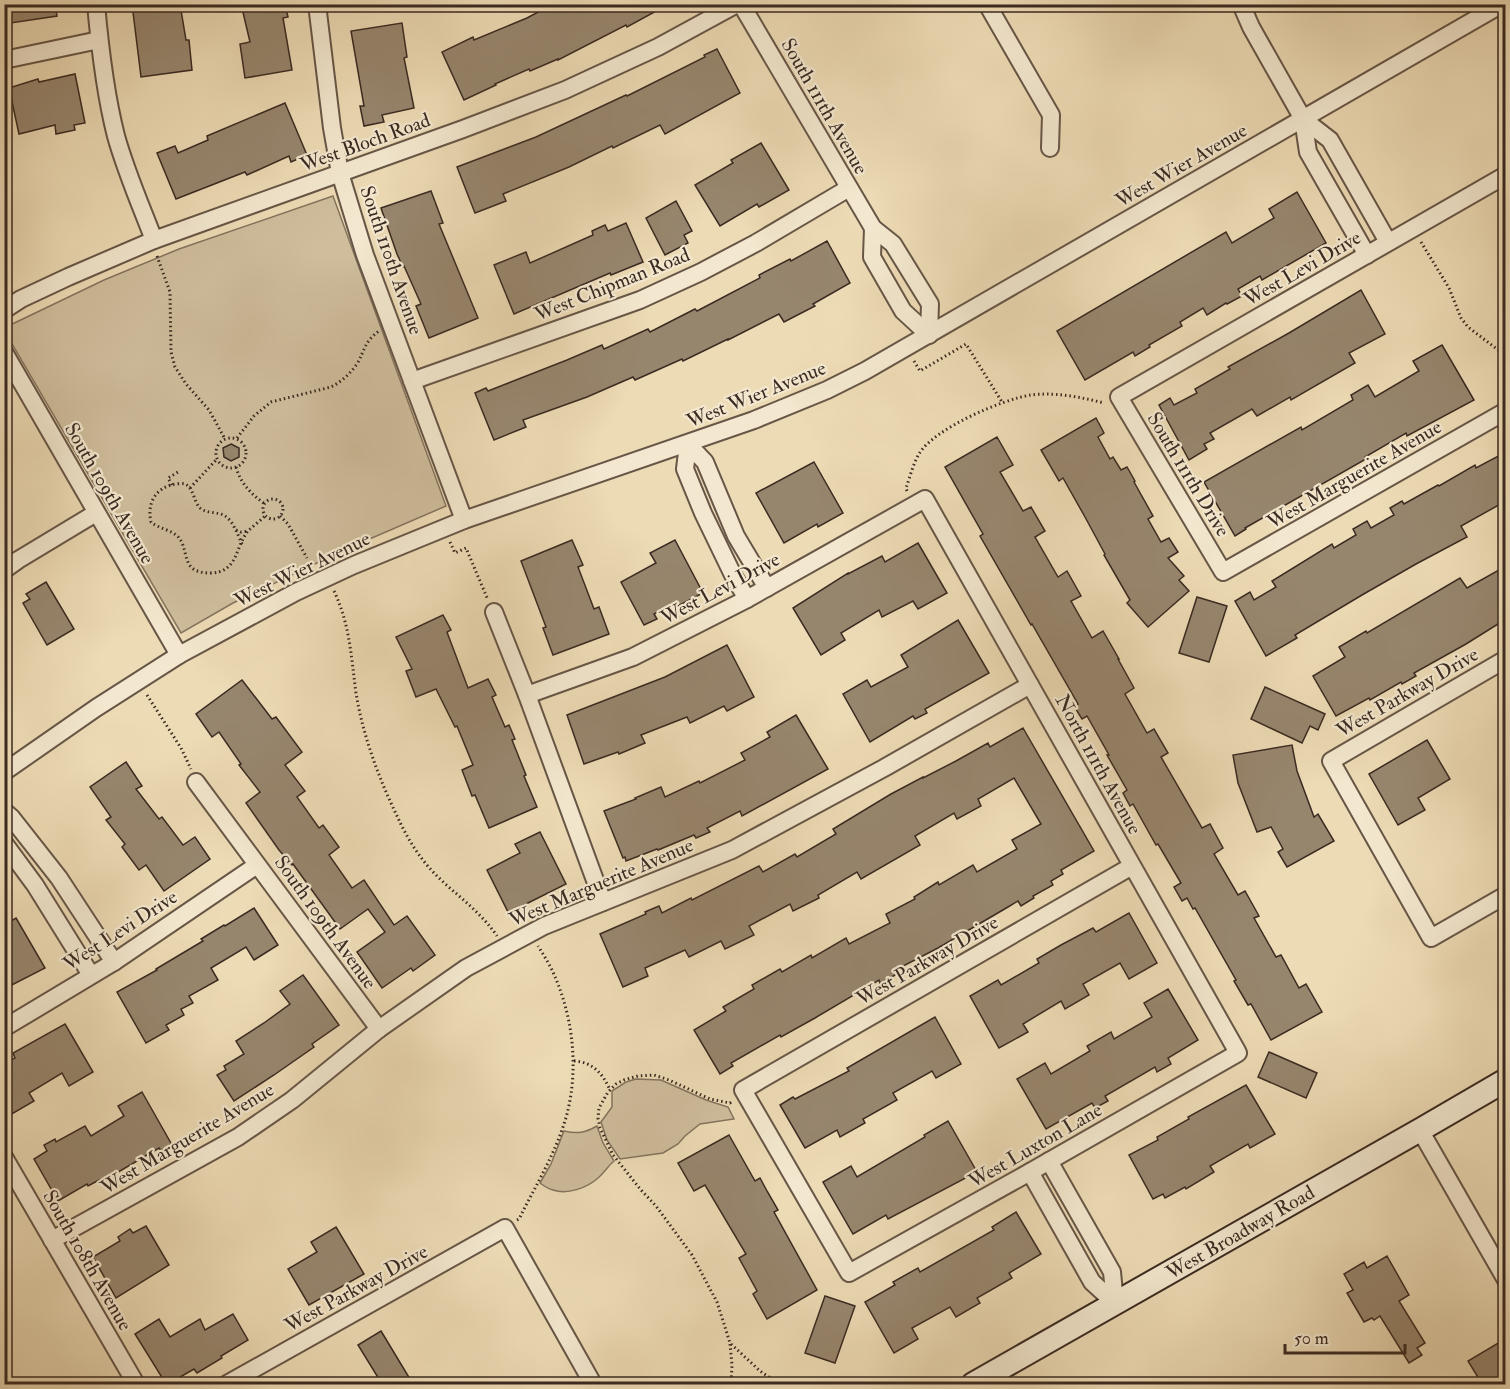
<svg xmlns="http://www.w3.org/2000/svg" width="1510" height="1389" font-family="'IM FELL Double Pica',serif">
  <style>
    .green { fill: #cfbd9c; stroke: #84745f; stroke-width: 1.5 }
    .building { fill: #97866e; stroke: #3a2a22; stroke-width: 1.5 }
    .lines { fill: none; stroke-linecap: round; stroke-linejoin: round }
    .street-casing { stroke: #675647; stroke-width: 20 }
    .secondary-casing { stroke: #3a2a22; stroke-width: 26 }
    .path { stroke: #3a2a22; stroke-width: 3; stroke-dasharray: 1.5 3; stroke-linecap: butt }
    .street { stroke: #f3e8cf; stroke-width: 16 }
    .secondary { stroke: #f3e8cf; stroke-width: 22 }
    .labels { text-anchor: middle; stroke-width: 4.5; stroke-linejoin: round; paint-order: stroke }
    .street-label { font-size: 20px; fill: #3a2a22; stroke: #f3e8cf }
  </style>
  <rect width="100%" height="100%" fill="#eddbb5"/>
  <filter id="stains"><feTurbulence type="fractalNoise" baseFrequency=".00333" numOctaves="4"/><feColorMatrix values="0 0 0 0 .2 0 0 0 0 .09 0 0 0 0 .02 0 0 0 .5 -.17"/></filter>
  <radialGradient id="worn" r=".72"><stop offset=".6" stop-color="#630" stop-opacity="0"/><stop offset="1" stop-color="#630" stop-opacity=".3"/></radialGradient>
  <g class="green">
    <path d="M333,196L446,506L344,550L233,603L181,633L5,332L4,328L104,280L179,249Z"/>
    <path d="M636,1079L661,1080L706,1100L728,1107L734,1119L700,1124L685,1136L678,1144L663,1153L620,1159L607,1140L601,1122L612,1107V1091L626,1082Z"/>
    <path d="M597,1126L603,1143L614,1161C608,1166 604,1173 598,1178C587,1188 567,1195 553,1190C549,1189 544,1186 540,1183L551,1164L564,1131C577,1134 585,1133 597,1126Z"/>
  </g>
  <g class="building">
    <path d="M4,4H55L57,16L4,24Z"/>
    <path d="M132,4H180L186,40H189L192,70L141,77Z"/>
    <path d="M241,4H285L288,17L283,18L292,70L245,78L240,44L250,42Z"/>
    <path d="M553,4H669L627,27L626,25L558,60V59L530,71L529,69L495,84L496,85L464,100L442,52L473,37L474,40L527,18Z"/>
    <path d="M402,23L407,57L404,58L414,108L382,115L384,122L364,126L360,106H364L351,31Z"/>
    <path d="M717,49L740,93L665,134L660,125L613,148L612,146L569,167L503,194L506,201L475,213L457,167L536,137L626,95L627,96L705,57L704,55Z"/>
    <path d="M75,74L85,123L74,125L75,130L56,134L55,125L19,134L9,88L38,79L39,82Z"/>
    <path d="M285,103L307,155L291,162L289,156L247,175L245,172L176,199L157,153L175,146L178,153L208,140L207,136Z"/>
    <path d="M761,143L789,190L759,207L757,204L720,226L695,185L733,163L731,160Z"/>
    <path d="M431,191L443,223L439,224L478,318L429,338L416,306L421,304L404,266L403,267L397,254L381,208Z"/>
    <path d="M1297,192L1326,243L1262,280L1260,276L1238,289L1242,296L1227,304L1226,303L1207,315L1203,308L1180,322L1182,326L1149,345L1150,347L1135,356L1133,352L1085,380L1057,331L1226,232L1232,243L1274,218L1269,209Z"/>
    <path d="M676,201L692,231L684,235L688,243L665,255L646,218Z"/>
    <path d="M626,223L643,262L611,275L610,273L514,314L494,265L526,252L530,263L593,235L592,231L605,225L608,231Z"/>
    <path d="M827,241L850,283L813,304L815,306L784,322L779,314L728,340V339L683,361L682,359L635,380L633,377L587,397L523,420L526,427L494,440L475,393L486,388L488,391L567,360L602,345L604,349L648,329L650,332L695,309L697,311L760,278L759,275L790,259L791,261Z"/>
    <path d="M1361,290L1385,334L1349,353L1355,363L1291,400L1290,397L1257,416L1252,409L1210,433L1214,439L1204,444L1207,449L1189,460L1159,405L1170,398L1174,405L1197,393L1195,389L1230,369L1228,367L1289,333Z"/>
    <path d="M1442,345L1474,400L1407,436L1406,433L1365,457L1366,459L1245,528L1246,529L1235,536L1204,482L1301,427L1302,430L1353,400L1351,395L1368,385L1375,397L1419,371L1413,361Z"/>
    <path d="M1096,418L1104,433L1098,437L1110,459L1113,457L1121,470L1127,467L1135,481L1134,482L1153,516L1148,519L1161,542L1169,538L1178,552L1168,558L1184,576L1179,580L1189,591L1148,627L1127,603L1130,600L1104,555L1105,554L1085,517L1063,478L1059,481L1041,450Z"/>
    <path d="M997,437L1013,465L1000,472L1023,511L1031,507L1045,531L1035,537L1058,577L1067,571L1081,596L1071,601L1092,638L1103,631L1119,659H1118L1134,688L1125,694L1147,733L1154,729L1168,753L1161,757L1202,828L1210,824L1223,848L1214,854L1238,895L1245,891L1259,916L1254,918L1276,957L1281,955L1299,988L1306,984L1322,1012L1271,1040L1251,1004L1248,1005L1234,981L1236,980L1195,908L1193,909L1187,898L1182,901L1174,887L1181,883L1158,844L1156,845L1133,804L1130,806L1123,793L1127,790L1107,755H1109L1087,716L1082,719L1074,706L1078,704L1032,624L1031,625L980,536L983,534L945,467Z"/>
    <path d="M231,444L239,448V457L231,461L224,457L223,448Z"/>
    <path d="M1506,452V501L1461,526L1467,537L1416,564L1362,595L1295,635L1297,638L1266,656L1235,601L1250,592L1254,600L1276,587L1272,581L1332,544L1334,548L1356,535L1353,529L1367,521L1371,528L1394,515L1390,508L1402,501L1404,504L1438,485L1439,486L1475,465L1476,468Z"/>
    <path d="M814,462L843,513L818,527L817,524L784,543L756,493Z"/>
    <path d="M572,540L583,565L578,567L594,609L599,607L609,634L553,655L543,628L546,627L521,561Z"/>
    <path d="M675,540L703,593L678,606L676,602L654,614L657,619L644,625L621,582L656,563L650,553Z"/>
    <path d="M918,543L947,593L918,609L913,601L882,617L879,610L841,633L845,640L821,655L793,608L848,573V574L882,556L885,562Z"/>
    <path d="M1506,566V619L1466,644L1414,673L1416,676L1402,684L1401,682L1370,700L1369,698L1336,716L1313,676L1345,657L1339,647L1366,631L1367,633L1460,578L1467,588Z"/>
    <path d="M46,582L74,629L47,645L23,603L30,599L26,594Z"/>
    <path d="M1197,597L1227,606L1209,662L1179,653Z"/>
    <path d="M443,615L451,630L447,632L468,688L488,679L496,695L492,697L505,727L509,725L515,739L512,740L526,775L524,776L537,807L489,828L475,795L472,796L462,770L473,765L457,726L455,727L436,689L416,697L406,671L412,669L396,637Z"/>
    <path d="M958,620L989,673L925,709L927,713L915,719L913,716L870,742L843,694L867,680L871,687L908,667L901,655Z"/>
    <path d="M727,645L754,697L727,711L724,706L690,723L687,717L641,735L645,743L619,754L618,752L584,764L567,715L665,677Z"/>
    <path d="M242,680L272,719L276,717L302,752L285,765L305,791L297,797L319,828L323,825L339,847L329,855L352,888L364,880L394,925L407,916L435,955L413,971L411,968L382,988L357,952L385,932L368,909L340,929L293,864L292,865L279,850L246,803L260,792L239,765L241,764L219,732L212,737L196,714Z"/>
    <path d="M1265,687L1325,714L1318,730L1310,726L1302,743L1251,719Z"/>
    <path d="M796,715L828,769L742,816L740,811L707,828L710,832L696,838L694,835L658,850L657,849L626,861L625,857L623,858L604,811L636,799L635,798L661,787L665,797L699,781L700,783L745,760L741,753L770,737L767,732Z"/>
    <path d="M1023,728L1094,851L1061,870L1063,874L1051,881L1053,885L1033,896L1034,898L1021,906L1018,901L1008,907L938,948L903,966L905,970L880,983L879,980L815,1018L781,1037L780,1035L731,1063L733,1066L720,1074L694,1030L726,1011L723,1007L754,989L752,985L780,969L782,972L811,955L812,958L846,938L849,944L890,923L886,914L915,899L914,897L938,882L939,885L973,865L977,872L1017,849L1012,840L1041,824L1014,778L978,799L981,806L957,819L954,813L915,836L920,845L861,879L857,872L818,895L819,898L793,911L790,904L749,926L754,935L725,949L721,941L689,957L685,950L645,968L648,976L623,987L600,934L646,914L645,912L659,906L662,913L691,898L692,900L759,866L763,872L795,854L797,857L836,834L833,829L891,794L923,777V778L956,761L988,743L990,747Z"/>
    <path d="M1427,740L1450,779L1418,798L1425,810L1398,825L1369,774Z"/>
    <path d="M1292,745L1297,771L1314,817L1318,814L1334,841L1287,867L1278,852L1283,849L1271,827L1257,832L1238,783L1233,755Z"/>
    <path d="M126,762L142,786L136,789L159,819L162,817L183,845L195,837L210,859L164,891L146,865L139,870L122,847L125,844L106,820L111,817L90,787Z"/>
    <path d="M540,832L566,884L522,906L523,909L510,916L487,870L520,853L515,844Z"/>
    <path d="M254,908L278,945L254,960L246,947L211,968L218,980L189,996L193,1003L181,1009L184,1015L166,1025L169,1030L146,1043L117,992L157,970L156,969L203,941L201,939L224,925L225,926Z"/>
    <path d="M1129,913L1157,963L1129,979L1120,963L1083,984L1089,995L1065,1009L1061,1001L1023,1024L1028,1032L999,1048L970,996L998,980L1001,985L1039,963L1037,959L1061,945L1093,928L1096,932Z"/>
    <path d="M16,918L45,968L4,989V925Z"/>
    <path d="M303,975L339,1025L312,1044L314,1047L274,1075L234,1101L217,1075L226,1070L224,1066L244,1054L236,1041L264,1023L290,1004L280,991Z"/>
    <path d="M1168,989L1198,1040L1168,1058L1171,1064L1157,1072L1155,1067L1105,1096L1108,1101L1095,1108L1092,1103L1046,1129L1017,1079L1045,1063L1051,1074L1090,1051L1087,1046L1111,1032L1114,1039L1152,1017L1144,1003Z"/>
    <path d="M935,1017L961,1064L936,1078L932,1071L893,1093L897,1100L863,1119L865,1123L840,1137L837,1130L805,1148L780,1105L793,1097L795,1099L849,1071L847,1068Z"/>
    <path d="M65,1024L93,1072L69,1086L62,1073L29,1093L34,1101L10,1115L4,1106V1064L15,1058L13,1053Z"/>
    <path d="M1269,1052L1317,1073L1306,1098L1258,1077Z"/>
    <path d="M1246,1085L1275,1134L1250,1148L1248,1144L1210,1166L1214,1172L1186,1189L1185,1187L1165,1198L1163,1194L1153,1199L1129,1155L1158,1140L1157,1137L1189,1119L1188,1117Z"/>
    <path d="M142,1092L172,1145L161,1151L159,1148L113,1175L114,1177L102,1184L99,1180L88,1186L87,1184L58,1201L34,1159L47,1151L44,1145L55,1139L56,1142L85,1126L91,1136L124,1116L118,1106Z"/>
    <path d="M948,1121L977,1172L888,1219L886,1215L853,1234L823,1182L851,1166L857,1177L925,1137L924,1135Z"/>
    <path d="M729,1135L755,1181L760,1178L767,1191L778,1210L774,1212L817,1290L767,1319L753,1294L757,1291L739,1258L746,1254L705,1185L694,1191L678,1163Z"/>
    <path d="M1016,1212L1041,1254L1009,1273L1012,1278L977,1298L980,1303L956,1317L950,1307L912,1328L918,1339L894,1353L865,1302L895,1285L893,1282L918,1268L920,1272L994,1230L992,1227Z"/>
    <path d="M146,1226L169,1265L116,1298L93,1257L120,1241L118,1237L130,1229L133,1233Z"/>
    <path d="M336,1227L364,1274L309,1305L288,1269L317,1252L311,1242Z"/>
    <path d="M1387,1256L1409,1295L1399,1301L1425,1343L1417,1348L1422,1355L1409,1363L1380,1316L1374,1320L1372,1318L1364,1322L1347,1293L1353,1290L1344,1274L1364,1262L1367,1268Z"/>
    <path d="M825,1296L855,1306L835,1363L805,1353Z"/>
    <path d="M233,1314L248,1340L221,1356L222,1358L197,1373L194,1369L168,1384H166L135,1334L159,1319L170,1337L200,1319L205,1330Z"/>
    <path d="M381,1331L413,1384H382L358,1345Z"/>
    <path d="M1500,1342L1506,1351V1384H1482L1468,1361Z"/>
  </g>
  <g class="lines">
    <g class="street-casing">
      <g id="street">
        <path d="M96,4C100,49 105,93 116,136C126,172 141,206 154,240"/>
        <path d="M317,4L332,128L340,173L365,255L464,520"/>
        <path d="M741,4L873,228L893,244L930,304L929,335"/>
        <path d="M987,4L1051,115L1050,148"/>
        <path d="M1241,4L1251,27L1303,119L1308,152L1367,255"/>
        <path d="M4,60L99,40"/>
        <path d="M1303,119L1330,140L1388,242"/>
        <path d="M1506,175L1119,397L1223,572L1506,411"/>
        <path d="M873,228L872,257L903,311L929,335"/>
        <path d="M4,310L21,299L68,277L154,240L463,129L565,90L658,47L737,4"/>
        <path d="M4,352L179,655"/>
        <path d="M412,381L640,300L701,272L756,243L849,188"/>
        <path d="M688,444L685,469L703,513L733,575L747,599"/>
        <path d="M688,444L705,462L736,536L767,588"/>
        <path d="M4,570L18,560L96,513"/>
        <path d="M494,612L527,695L603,902"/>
        <path d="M1506,659L1331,761L1431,938L1506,895"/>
        <path d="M527,695L633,657L747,599L925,499L1237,1051L1238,1053L1030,1172L849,1273L743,1090L1132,866"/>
        <path d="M4,772L96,708L179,655L296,592L354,565L464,520L754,420L827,390L865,371L1502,4"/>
        <path d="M196,782L379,1029"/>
        <path d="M4,811L11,817L59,878L114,962"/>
        <path d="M4,843L35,885L91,975"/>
        <path d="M4,1028L114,962L257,865"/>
        <path d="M1420,1130L1506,1280"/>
        <path d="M4,1157L136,1384"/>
        <path d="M1049,1161L1112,1272L1115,1303"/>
        <path d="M1030,1172L1092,1282L1115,1303"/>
        <path d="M52,1240L238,1137L292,1100L379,1029L466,968L544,926L732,850L884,768L1030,685"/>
        <path d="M227,1384L505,1228L593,1384"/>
      </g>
    </g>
    <g class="secondary-casing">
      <path id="secondary" d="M973,1384L1420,1130L1506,1080"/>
    </g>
    <g class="path">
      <path d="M1421,242L1449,288L1461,318L1468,327L1506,356"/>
      <path d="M157,256L170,292L171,352L175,367L186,384L209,410L225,439"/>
      <path d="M914,361L920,371L966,344L1002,402"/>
      <circle cx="231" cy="453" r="15"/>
      <path d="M237,438L254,416L271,402L331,387C341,382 350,374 357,364C365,350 364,342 379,331"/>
      <path d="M236,467C241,484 251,494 265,504"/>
      <path d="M172,485L168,478L178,472"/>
      <path d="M190,488L217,459"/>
      <path d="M907,491L906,488C910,477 913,464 919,454C933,429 1003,399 1031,395C1056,392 1080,397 1104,403"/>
      <circle cx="273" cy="509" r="10"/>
      <path d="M280,516L288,524L307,558"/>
      <path d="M236,530L241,532L249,531"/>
      <path d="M450,542L455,553L466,548L488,600"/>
      <path d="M242,544C238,535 233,521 225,516C217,511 205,514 199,507C194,501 193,487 185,484C181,483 175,484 171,485C154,490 147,505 151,522C159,529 173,530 179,538C186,546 184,560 192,568C197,572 204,573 210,573C238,573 235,547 248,531C253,526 260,521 265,516"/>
      <path d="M334,591C350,625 351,656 356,693C363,736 379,779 398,818C407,838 420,859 436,875C456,895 480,911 497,936"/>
      <path d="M147,695L181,748L191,769"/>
      <path d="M574,1061C593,1062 603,1074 610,1090"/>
      <path d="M731,1102L730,1103L710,1099L669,1080L654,1075L638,1076L624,1080L616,1084L608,1092L599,1108L598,1118L600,1128L613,1155L641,1190L656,1206L692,1255L717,1302L730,1343L760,1371L779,1384"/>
      <path d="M517,1220L519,1219C536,1185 557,1151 567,1114C579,1067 573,1015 552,970C548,962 543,954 538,946"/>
      <path d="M730,1344L732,1365L731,1384"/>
    </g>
    <use href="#street" class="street"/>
    <use href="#secondary" class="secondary"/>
  </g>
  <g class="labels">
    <g class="street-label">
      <text transform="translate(825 106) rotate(60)" y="7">South 111th Avenue</text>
      <text transform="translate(365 142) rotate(-20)" y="7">West Bloch Road</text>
      <text transform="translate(1181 165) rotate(-30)" y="7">West Wier Avenue</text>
      <text transform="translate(392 260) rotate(71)" y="7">South 110th Avenue</text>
      <text transform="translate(1302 268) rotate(-30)" y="7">West Levi Drive</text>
      <text transform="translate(612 284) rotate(-22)" y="7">West Chipman Road</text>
      <text transform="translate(756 394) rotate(-22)" y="7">West Wier Avenue</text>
      <text transform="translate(1189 474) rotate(59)" y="7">South 111th Drive</text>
      <text transform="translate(1354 474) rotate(-30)" y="7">West Marguerite Avenue</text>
      <text transform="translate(110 493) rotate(60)" y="7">South 109th Avenue</text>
      <text transform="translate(302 569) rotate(-26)" y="7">West Wier Avenue</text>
      <text transform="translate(720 588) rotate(-28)" y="7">West Levi Drive</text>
      <text transform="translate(1407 692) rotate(-30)" y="7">West Parkway Drive</text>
      <text transform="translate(1099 764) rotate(61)" y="7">North 111th Avenue</text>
      <text transform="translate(601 882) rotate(-23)" y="7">West Marguerite Avenue</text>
      <text transform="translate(326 922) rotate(54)" y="7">South 109th Avenue</text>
      <text transform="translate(120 930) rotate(-33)" y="7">West Levi Drive</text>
      <text transform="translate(927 960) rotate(-30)" y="7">West Parkway Drive</text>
      <text transform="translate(187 1138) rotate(-31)" y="7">West Marguerite Avenue</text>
      <text transform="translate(1035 1145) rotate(-30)" y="7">West Luxton Lane</text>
      <text transform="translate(1240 1232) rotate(-30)" y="7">West Broadway Road</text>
      <text transform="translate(88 1260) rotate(60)" y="7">South 108th Avenue</text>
      <text transform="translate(356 1288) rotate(-29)" y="7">West Parkway Drive</text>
    </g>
  </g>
  <rect width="1510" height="1389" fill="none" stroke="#eddbb5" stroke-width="24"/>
  <rect x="6" y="6" width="1498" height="1377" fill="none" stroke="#3a2a22" stroke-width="3"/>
  <rect x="12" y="12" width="1486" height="1365" fill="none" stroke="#3a2a22" stroke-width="1.5"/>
  <path d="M1285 1344v9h120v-9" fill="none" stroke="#3a2a22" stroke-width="3"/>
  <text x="1294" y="1344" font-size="18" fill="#3a2a22" stroke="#f3e8cf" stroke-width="4.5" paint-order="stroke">50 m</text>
  <rect width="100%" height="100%" filter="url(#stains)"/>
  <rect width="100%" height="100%" fill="url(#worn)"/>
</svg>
